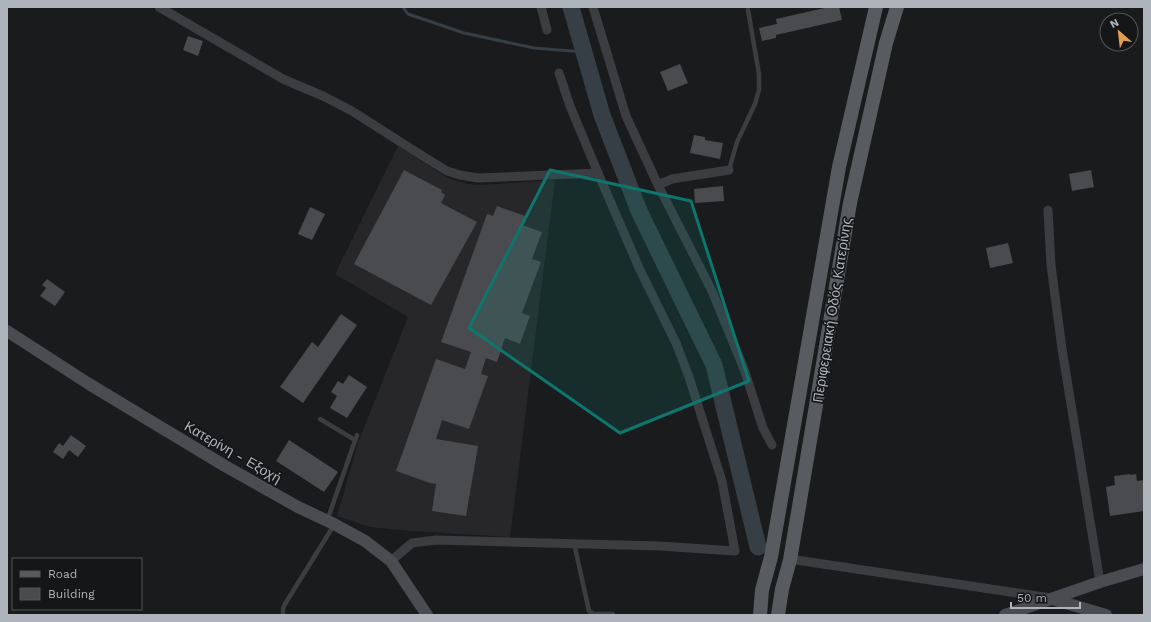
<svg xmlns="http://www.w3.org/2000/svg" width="1151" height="622" font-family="'Work Sans',sans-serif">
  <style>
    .built { fill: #272729 }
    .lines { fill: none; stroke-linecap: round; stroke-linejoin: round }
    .stream { stroke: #353f45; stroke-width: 3 }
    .river { stroke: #353f45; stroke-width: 17 }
    .building { fill: #4a4b4f }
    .lane { stroke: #3c3d41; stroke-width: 4.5 }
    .street { stroke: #3c3d41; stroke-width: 9 }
    .secondary { stroke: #4a4c51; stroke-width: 12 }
    .primary { stroke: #585b60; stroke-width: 14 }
    .marked { fill: #0f766e; fill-opacity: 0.2; stroke: #0f766e; stroke-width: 3; stroke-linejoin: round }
    .labels { text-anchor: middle; stroke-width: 3.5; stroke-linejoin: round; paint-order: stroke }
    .street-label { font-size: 14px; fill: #aeb4bb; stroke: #151617 }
  </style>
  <rect width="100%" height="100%" fill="#1a1b1c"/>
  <path class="built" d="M398,146L446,177L467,184L481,185L555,180L510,537L412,531L370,527L337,516L358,443L408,317L335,274Z"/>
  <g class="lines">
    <path class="stream" d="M403,7L408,14L464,33L534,48L584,52"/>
    <path class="river" d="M571,7L602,115L639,211L714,365L758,547"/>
  </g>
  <g class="building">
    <path d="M829,7H839L842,20L776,35V38L762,41L759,28L777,24L776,19Z"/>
    <path d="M188,36L203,41L198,56L183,50Z"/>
    <path d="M680,64L688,83L668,91L660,72Z"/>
    <path d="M694,135L705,137V140L723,143L720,159L690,153Z"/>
    <path d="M404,170L442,190L441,192L445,195L441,203L477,222L431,305L354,264Z"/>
    <path d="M1091,170L1094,187L1072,191L1069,174Z"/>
    <path d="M723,186L724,201L695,203L694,189Z"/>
    <path d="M497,206L525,216L522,225L542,232L532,259L541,262L522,313L530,316L520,344L505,338L497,362L486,358L481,374L488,376L469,429L442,420L436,439L478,446L466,516L432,511L436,484L430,483L396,471L436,359L465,369L471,352L441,342L487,214L493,216Z"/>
    <path d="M310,207L325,214L312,240L298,234Z"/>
    <path d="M1008,243L1013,263L990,268L986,248Z"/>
    <path d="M47,279L65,292L55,306L40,296L46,288L42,285Z"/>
    <path d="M341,314L357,325L303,403L280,387L312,342L318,347Z"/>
    <path d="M349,375L367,387L347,418L330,408L337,396L331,392L338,381L343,384Z"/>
    <path d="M71,435L86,446L78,457L69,450L63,459L53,452L59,443L63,446Z"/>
    <path d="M289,440L338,472L324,492L276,461Z"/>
    <path d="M1130,474V475L1136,474L1137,481L1144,480V511L1110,516L1106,487L1115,485L1114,476Z"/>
  </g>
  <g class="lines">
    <g class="lane">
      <path d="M729,170L737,142L755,104L759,90V74L748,10"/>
      <path d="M320,419L355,440"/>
      <path d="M327,521L357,435"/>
      <path d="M574,543L589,611L594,614H613"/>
      <path d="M283,615V609L285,604L334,525"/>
    </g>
    <g class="street">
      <path d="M159,7L283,79L323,96L352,111L413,150L447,171L460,175L478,178L598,173"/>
      <path d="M541,7L547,30"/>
      <path d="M593,7L626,116L658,185L712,291L744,369L763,428L772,445"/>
      <path d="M658,185L672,179L729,170"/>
      <path d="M1048,210L1051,265L1062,349L1100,582"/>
      <path d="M796,560L1051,598"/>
      <path d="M391,561L412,543L436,540L660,546L735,551L722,481L689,377L676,343L640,270L598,173L570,106L559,73"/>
    </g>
    <g class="secondary">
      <path d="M7,331L89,384L225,466L298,507L334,524L365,541L391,561L427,615"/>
      <path d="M1052,599L1106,615"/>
      <path d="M1005,615L1100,582L1144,569"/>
    </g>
    <g class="primary">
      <path d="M760,615L762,590L771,557L839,167L876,7"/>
      <path d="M778,615L782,589L790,560L850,203L886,43L897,7"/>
    </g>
  </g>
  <path class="marked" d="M550,170L691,201L749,381L620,433L469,328Z"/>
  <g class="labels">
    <g class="street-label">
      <text transform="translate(832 310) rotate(-81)" y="5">Περιφερειακή Οδός Κατερίνης</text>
      <text transform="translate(233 452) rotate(30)" y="5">Κατερίνη - Εξοχή</text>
    </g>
  </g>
  <rect width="1151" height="622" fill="none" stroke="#aeb4bb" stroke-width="16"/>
  <rect x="12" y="558" width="130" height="52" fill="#151617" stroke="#525559"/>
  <rect x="20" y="571" width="20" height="6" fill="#585b60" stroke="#525559"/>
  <text x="48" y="578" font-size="12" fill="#aeb4bb">Road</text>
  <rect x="20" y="588" width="20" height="12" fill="#4a4b4f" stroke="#525559"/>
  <text x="48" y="598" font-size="12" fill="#aeb4bb">Building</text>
  <g transform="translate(1119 32) rotate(332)"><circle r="19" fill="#151617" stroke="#525559"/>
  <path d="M0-3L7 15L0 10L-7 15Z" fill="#e29e4d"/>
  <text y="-6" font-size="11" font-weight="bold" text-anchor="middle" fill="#aeb4bb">N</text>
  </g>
  <path d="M1011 602v6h69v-6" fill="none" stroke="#aeb4bb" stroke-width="2"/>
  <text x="1017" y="602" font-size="12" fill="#aeb4bb" stroke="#151617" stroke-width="3" paint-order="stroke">50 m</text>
</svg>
